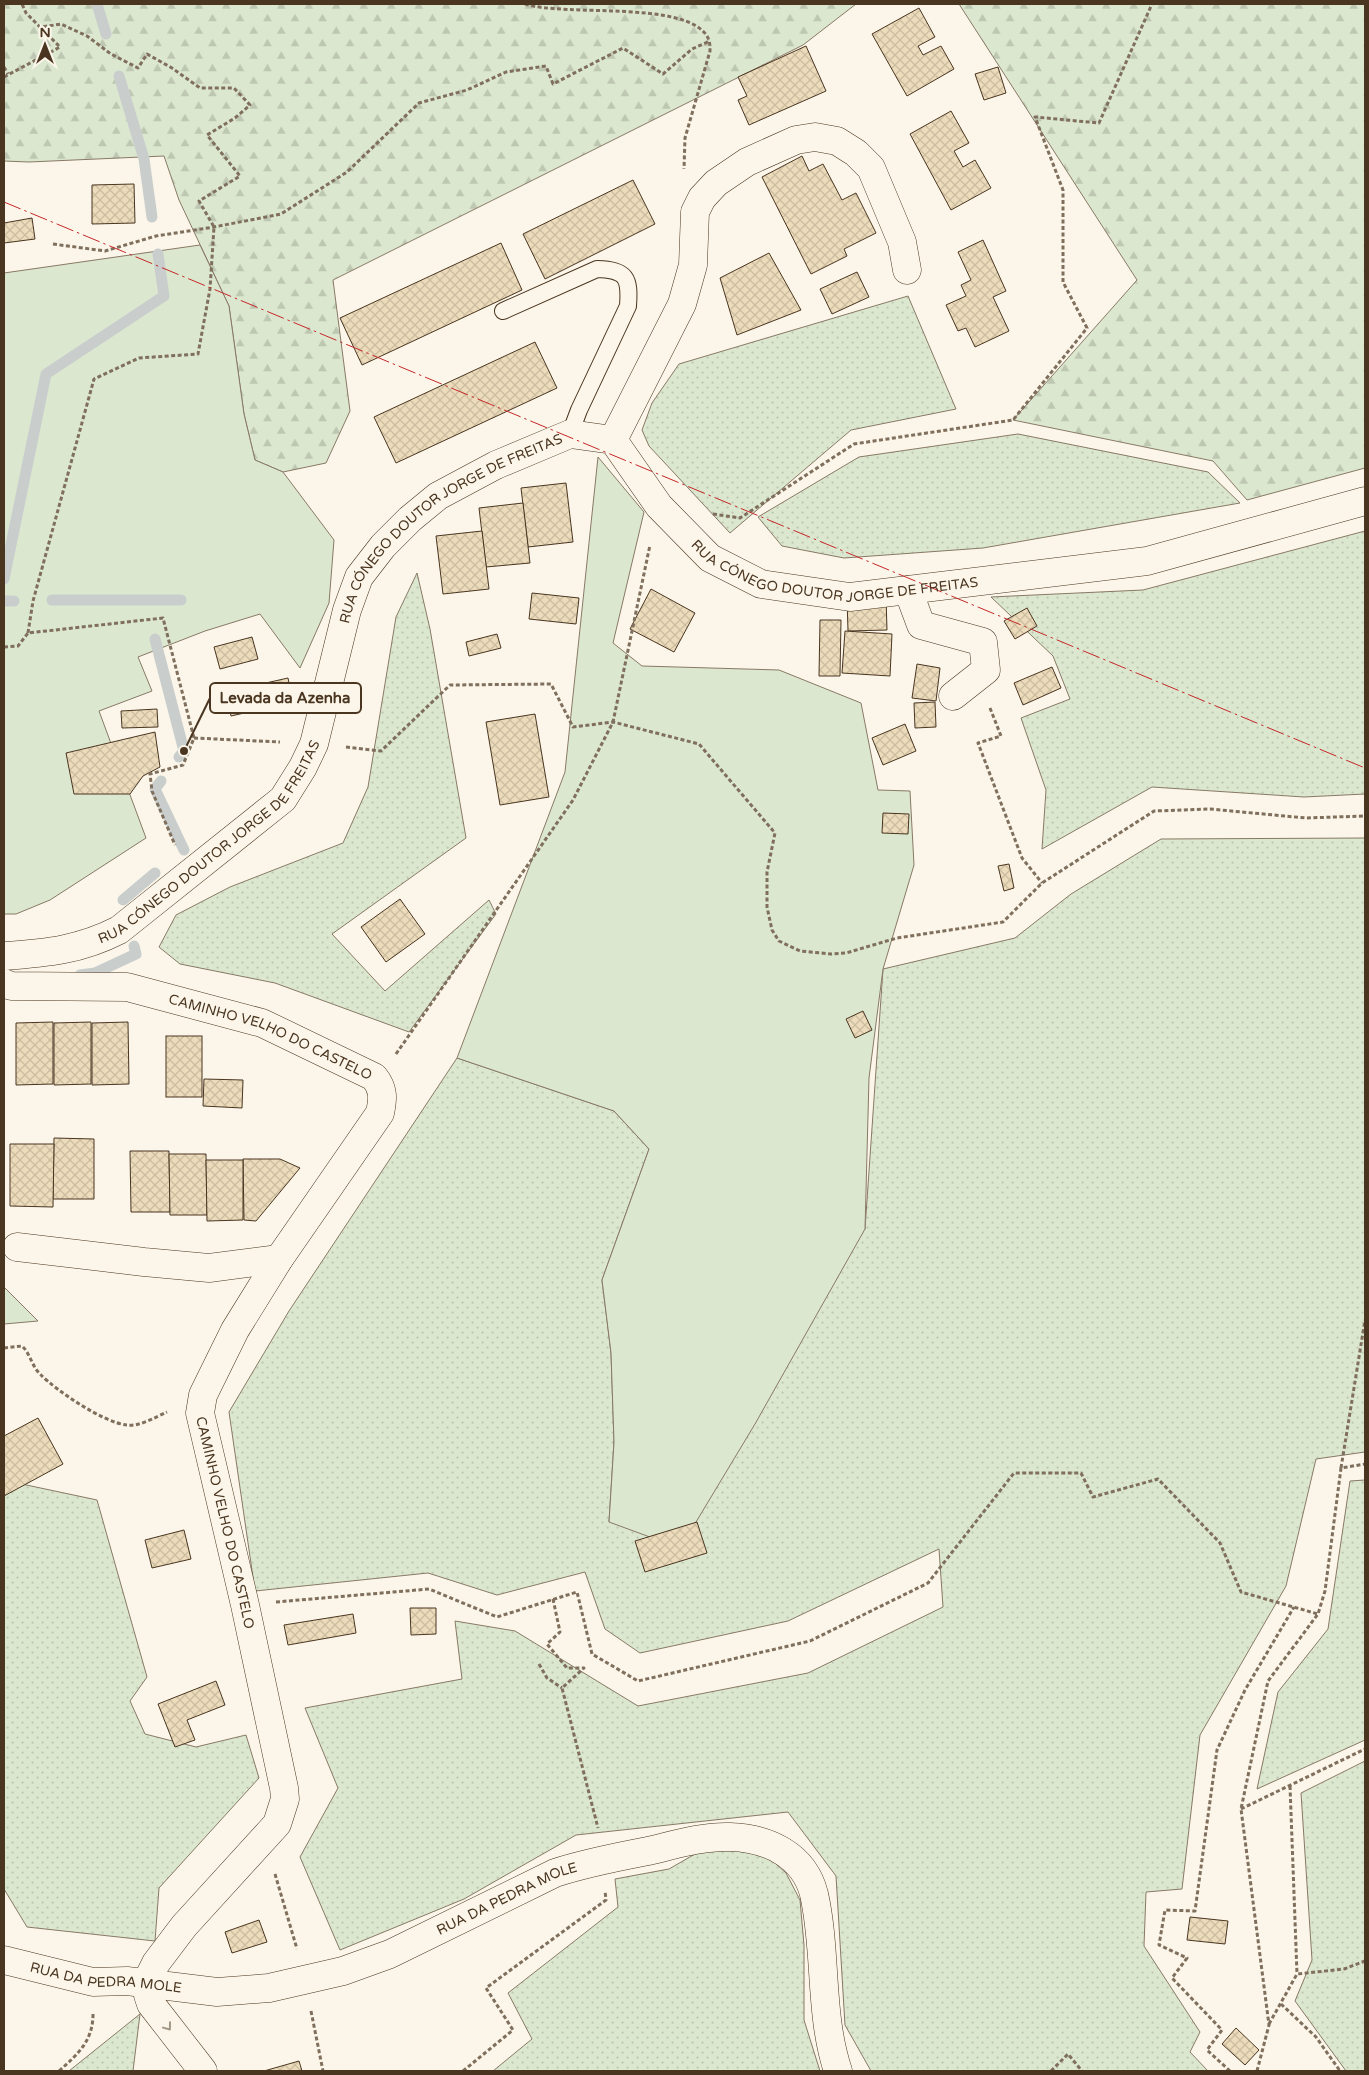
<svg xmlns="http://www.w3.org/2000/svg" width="1369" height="2075" font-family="'Varela Round',sans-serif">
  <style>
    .grass { fill: url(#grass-dots); stroke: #887966 }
    .forest { fill: url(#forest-firs); stroke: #887966 }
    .garden { fill: #dce7d0; stroke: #887966 }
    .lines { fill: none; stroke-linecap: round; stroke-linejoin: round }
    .stream { stroke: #c9cecd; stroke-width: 11 }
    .building { fill: url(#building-cross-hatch); stroke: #4a3520 }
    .service-casing { stroke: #4a3520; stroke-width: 18 }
    .minor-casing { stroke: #4a3520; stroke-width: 29 }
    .path { stroke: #7f6f5c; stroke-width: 3; stroke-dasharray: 4 2.5; stroke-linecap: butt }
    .service { stroke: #fbf6e9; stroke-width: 16 }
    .minor { stroke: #fbf6e9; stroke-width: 28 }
    .power { stroke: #c62828; stroke-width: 1; stroke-dasharray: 18 4 2.5 4; stroke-linecap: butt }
    .oneway { stroke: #a29684 }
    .labels { text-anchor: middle; stroke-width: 4; stroke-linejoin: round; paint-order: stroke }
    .street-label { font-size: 14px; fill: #4a3520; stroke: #fbf6e9 }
    .leader { fill: none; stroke: #4a3520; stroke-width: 2 }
    .callout-dot { fill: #4a3520; stroke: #fbf6e9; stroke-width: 2 }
    .callout { fill: #fbf6e9; stroke: #4a3520; stroke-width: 2 }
    .callout-label { font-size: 15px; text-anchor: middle; font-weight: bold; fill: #4a3520 }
  </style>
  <defs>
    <pattern id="grass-dots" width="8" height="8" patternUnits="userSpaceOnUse" patternTransform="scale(1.25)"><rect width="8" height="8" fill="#dce7d0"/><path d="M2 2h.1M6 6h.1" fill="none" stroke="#bec7b2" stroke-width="1.8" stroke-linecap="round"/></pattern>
    <pattern id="forest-firs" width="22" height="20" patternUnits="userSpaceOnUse" patternTransform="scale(1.25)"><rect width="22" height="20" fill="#dce7d0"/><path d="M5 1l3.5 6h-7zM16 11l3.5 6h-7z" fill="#bec7b2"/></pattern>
    <pattern id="building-cross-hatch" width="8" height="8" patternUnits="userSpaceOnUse" patternTransform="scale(1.25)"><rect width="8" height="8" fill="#ecdcbc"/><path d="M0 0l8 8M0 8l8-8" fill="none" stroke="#ccbda1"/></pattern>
  </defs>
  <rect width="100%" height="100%" fill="#fbf6e9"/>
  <g class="grass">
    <path d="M908,296L956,409L851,430L730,533L649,446L642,430L652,403L679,364Z"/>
    <path d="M1018,434L1208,472L1240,503L983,548L844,558L782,546L758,517L859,457Z"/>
    <path d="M1365,531V794L1304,797L1152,787L1042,849L1046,790L1021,718L1070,699L1053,656L991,597L1143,590Z"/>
    <path d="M417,573L430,629L466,838L332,934L385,991L489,900L496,914L409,1032L275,983L180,964L159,947L176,915L230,887L343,843L368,787L396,617Z"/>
    <path d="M1365,838V1452L1316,1459L1286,1586L1200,1735L1182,1889L1146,1892L1144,1946L1200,2032L1190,2052L1208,2071H871L845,2025L836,1876L788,1812L576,1835L464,1899L340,1950L300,1857L338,1788L305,1708L462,1679L455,1621L515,1631L638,1706L808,1673L943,1607L939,1549L788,1621L640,1653L605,1629L585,1572L497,1595L428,1573L255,1591L229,1412L289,1311L457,1058L614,1111L649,1149L602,1280L611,1353L614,1442L609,1522L865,1229L883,969L1015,938L1071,894L1161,839Z"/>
    <path d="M4,1450L17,1483L97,1500L147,1677L130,1701L145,1734L196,1747L246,1735L259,1778L159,1888L155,1941L27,1927L4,1889Z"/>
    <path d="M1365,1480V1740L1257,1789L1278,1692L1328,1629L1350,1481Z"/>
    <path d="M1365,1761V2071H1346L1295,2001L1312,1960L1301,1793Z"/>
    <path d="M741,1848L766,1855L786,1873L800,1900L804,1945V2020L820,2071H493L532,2039L508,1993L618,1907L615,1879L669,1869L702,1850Z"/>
    <path d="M140,2014L133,2071H69Z"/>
  </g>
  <g class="forest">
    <path d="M4,4H856L803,45L333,280L350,411L326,463L283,472L255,460L244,414L229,306L179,200L164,156L29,162L4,161Z"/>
    <path d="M959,4H1365V468L1247,500L1213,461L1013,420L1137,280Z"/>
  </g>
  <g class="garden">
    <path d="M200,245L229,306L244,414L255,460L283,472L334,540L329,603L300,668L260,614L205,631L138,657L152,691L99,711L146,838L50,900L16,914H4V273Z"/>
    <path d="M598,457L644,512L613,643L642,666L779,670L861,703L878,790L910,791L914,865L883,969L869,1078L865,1229L755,1424L690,1532L658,1540L609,1522L614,1442L611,1353L602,1280L649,1149L614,1111L457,1058L565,772Z"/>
    <path d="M4,1287L38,1321L4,1324Z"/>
  </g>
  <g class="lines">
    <g class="stream">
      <path d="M97,4L106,34"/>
      <path d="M119,76L144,159L152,217"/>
      <path d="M4,579L46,374L164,296L158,254"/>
      <path d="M52,600H181"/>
      <path d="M4,601H14"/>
      <path d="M155,639L184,751L179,757"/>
      <path d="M161,781L155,789L184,850"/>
      <path d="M123,900L155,873"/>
      <path d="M80,975L95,973L136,954L134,946"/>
    </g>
  </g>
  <g class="building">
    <path d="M919,8L935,37L918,46L923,55L941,46L954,69L907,96L872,34Z"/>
    <path d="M806,46L826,91L749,125L738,100L747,96L738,77Z"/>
    <path d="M998,67L1006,93L984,100L975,74Z"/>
    <path d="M951,111L969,143L954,151L963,167L975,160L991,188L951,210L910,134Z"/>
    <path d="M802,156L809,171L823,164L842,200L856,193L876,233L844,249L847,256L811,274L762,177Z"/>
    <path d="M633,180L655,224L545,279L523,234Z"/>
    <path d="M134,184L135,223L92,224V185Z"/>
    <path d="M32,218L35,239L4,243V223Z"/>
    <path d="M983,240L1006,291L993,297L1009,331L975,347L966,328L958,331L946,305L966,296L961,285L971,280L958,252Z"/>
    <path d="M501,243L522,290L362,365L340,318Z"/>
    <path d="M769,253L801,310L737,335L720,278Z"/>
    <path d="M857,272L869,297L832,314L820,289Z"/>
    <path d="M535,342L557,388L396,463L374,417Z"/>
    <path d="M566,483L573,542L528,547L521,488Z"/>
    <path d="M523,503L530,563L486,567L479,508Z"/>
    <path d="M482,531L489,589L443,594L436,536Z"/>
    <path d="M651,589L695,613L674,652L630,629Z"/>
    <path d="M532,593L579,598L576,624L529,619Z"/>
    <path d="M886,597L887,630L848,631L847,598Z"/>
    <path d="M1027,608L1037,626L1015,639L1004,621Z"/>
    <path d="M820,620H841L840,676H819Z"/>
    <path d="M845,631L892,634L890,676L842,673Z"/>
    <path d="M497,634L501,648L469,656L466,642Z"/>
    <path d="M252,637L258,659L220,669L214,647Z"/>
    <path d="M917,664L940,668L936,701L912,698Z"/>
    <path d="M1052,667L1061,688L1023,705L1014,683Z"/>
    <path d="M288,678L293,702L231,716L226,692Z"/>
    <path d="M935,702L936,727L915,728L914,703Z"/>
    <path d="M157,709L158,727L122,728L121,711Z"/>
    <path d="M535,714L549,797L500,805L486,722Z"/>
    <path d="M905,724L916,751L883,765L872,738Z"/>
    <path d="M155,732L160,767L143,776L130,794H74L66,753Z"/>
    <path d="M883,813L909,814L908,834L882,833Z"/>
    <path d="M1009,864L1014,888L1004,891L998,866Z"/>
    <path d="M400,899L425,934L386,962L361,927Z"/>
    <path d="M863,1011L872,1030L855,1038L846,1019Z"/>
    <path d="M53,1022V1084L16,1085V1023Z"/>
    <path d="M91,1022V1084L54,1085V1023Z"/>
    <path d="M128,1022L129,1084L92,1085V1023Z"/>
    <rect x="166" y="1036" width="36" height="61"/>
    <path d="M204,1079L243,1080L242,1108L203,1106Z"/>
    <path d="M54,1138L94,1139V1199H53Z"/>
    <path d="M10,1144H54L53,1207L10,1206Z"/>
    <path d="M130,1151H169L170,1212H131Z"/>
    <path d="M169,1154H206L207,1215H170Z"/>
    <path d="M243,1159H280L300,1168L256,1221L244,1220Z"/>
    <path d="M206,1160H243V1220L207,1221Z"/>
    <path d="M38,1418L63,1464L4,1496V1436Z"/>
    <path d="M697,1522L707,1553L645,1572L635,1541Z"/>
    <path d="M184,1530L191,1559L152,1568L145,1540Z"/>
    <path d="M410,1608H436V1634L411,1635Z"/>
    <path d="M353,1614L356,1633L288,1645L284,1625Z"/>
    <path d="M216,1681L225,1705L187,1720L195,1740L175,1747L158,1704Z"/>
    <path d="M1190,1917L1228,1921L1225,1944L1187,1940Z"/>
    <path d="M259,1920L267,1942L232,1953L225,1932Z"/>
    <path d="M1236,2028L1259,2050L1245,2065L1222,2044Z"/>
    <path d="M299,2061L302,2071H264Z"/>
  </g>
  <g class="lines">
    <g class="service-casing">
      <path id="service" d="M503,311L597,269C627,270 630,278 628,306L579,410L570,434"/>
    </g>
    <g class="minor-casing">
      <g id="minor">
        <path d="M613,440L682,304L693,265L695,212L702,198L716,183L747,162L796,140L815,137L837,141L856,153L871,168L902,242L907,270"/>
        <path d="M908,590L921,625L983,642L986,670L953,696"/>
        <path id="s1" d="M4,956C47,953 80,950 119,930L283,799L303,767L314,744L347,610L359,577L383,546L410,519L438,496L496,465L570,434L613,440L659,506L710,558L761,584L850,597L1147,561L1365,501"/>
        <path id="s2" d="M4,983L11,986L127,987L262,1023L374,1077C384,1089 383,1099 380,1113L279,1259L235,1330L203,1395L200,1413L245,1605L284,1788L285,1799L277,1824L184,1926L156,1963L151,1973L149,1984L148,1995L151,2004L203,2071"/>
        <path d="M17,1247L144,1262L209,1268L279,1259"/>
        <path id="s3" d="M4,1960L93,1982L127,1981L217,1992L269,1988L343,1971L390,1954L555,1873C585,1863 617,1857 648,1851C674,1845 703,1836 730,1837C768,1838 804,1855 814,1894C827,1952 819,2014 838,2071"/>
      </g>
    </g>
    <g class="path">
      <path d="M525,4C565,17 684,0 707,36C710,41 710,45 710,51L685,138L684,169"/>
      <path d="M4,67L8,74"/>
      <path d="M4,77L60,47L26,13L22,4"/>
      <path d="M53,244L105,251L156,236L214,227L281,214L347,172L419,103L467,90L506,72L546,66L553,84L623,48L663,74L692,49L710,41"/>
      <path d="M713,514L740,518L854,444L1013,420L1087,328L1063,282V190L1035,117L1099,123L1152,4"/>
      <path d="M28,633L33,601L94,379L139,358L198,354L210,289L214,227L199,201L240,176L207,135L235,118L250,105L234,88H200L172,68L147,54L138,68L111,54L87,36L61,24L41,27"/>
      <path d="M4,647L18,646L28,633L163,618L194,738L183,765L150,774L152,791L175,845"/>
      <path d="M990,708L1001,736L978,743L1022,858L1042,883"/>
      <path d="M194,738L280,742"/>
      <path d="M346,747L381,751L450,685L551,684L573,727L613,722L699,744L775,833L767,872V907L772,930L779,941L800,951L831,954L846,953L897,938L1003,922L1042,883L1154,811L1210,809L1306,818L1365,816"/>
      <path d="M396,1054L573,800L613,722L650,545"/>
      <path d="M4,1348L22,1346C30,1353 32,1367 41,1375C57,1391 104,1423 127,1425C139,1427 156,1417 167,1412"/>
      <path d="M1341,1468L1365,1320"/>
      <path d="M553,1599L560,1632L547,1644L567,1668H584L562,1688L598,1828"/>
      <path d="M276,1602L429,1589L497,1617L577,1592L592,1654L638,1681L810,1641L928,1583L1014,1473H1081L1093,1497L1158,1479L1220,1543L1241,1592L1318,1614"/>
      <path d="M539,1664L547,1678L562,1688"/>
      <path d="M1290,1786L1297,1974"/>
      <path d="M1241,1809L1365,1749"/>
      <path d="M275,1874L297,1949"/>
      <path d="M1281,2004L1316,2037L1340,2071"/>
      <path d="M311,2011L323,2071"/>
      <path d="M1269,2024L1297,1974L1344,1969L1365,1961"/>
      <path d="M59,2071C78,2054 93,2041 93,2014"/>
      <path d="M463,2071L513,2030L486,1988L606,1900L605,1891"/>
      <path d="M1051,2071L1068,2054L1082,2071"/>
      <path d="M1230,2071L1207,2050L1222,2030L1172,1978L1187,1958L1159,1945L1165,1910L1195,1911L1217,1750L1245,1690L1294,1607"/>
      <path d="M1257,2071L1269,2025L1241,1809L1268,1681L1318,1614L1325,1591L1341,1468L1365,1464"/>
    </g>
    <use href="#service" class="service"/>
    <use href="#minor" class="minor"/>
    <path class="power" d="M4,202L1365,768"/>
  </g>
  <defs><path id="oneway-chevron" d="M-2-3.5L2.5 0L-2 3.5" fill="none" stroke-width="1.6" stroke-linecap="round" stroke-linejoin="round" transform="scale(1.25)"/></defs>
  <use class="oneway" href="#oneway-chevron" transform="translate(168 2027) rotate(53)"/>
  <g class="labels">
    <g class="street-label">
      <text dy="5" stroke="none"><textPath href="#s1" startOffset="666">RUA CÓNEGO DOUTOR JORGE DE FREITAS</textPath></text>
      <text dy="5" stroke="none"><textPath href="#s1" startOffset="1148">RUA CÓNEGO DOUTOR JORGE DE FREITAS</textPath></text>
      <text dy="5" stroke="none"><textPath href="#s1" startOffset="246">RUA CÓNEGO DOUTOR JORGE DE FREITAS</textPath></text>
      <text dy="5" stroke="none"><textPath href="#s2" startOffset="276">CAMINHO VELHO DO CASTELO</textPath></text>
      <text dy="5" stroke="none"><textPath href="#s2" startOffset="890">CAMINHO VELHO DO CASTELO</textPath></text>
      <text dy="5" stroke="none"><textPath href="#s3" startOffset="524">RUA DA PEDRA MOLE</textPath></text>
      <text dy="5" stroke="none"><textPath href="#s3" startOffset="104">RUA DA PEDRA MOLE</textPath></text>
    </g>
  </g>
  <path class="leader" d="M184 751L210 698"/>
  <circle class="callout-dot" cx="184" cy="751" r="5"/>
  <rect class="callout" x="210" y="683" width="151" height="30" rx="5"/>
  <g class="callout-label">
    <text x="285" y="703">Levada da Azenha</text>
  </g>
  <rect width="1369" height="2075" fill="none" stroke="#4a3520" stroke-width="10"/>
  <g transform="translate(45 45)" stroke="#fbf6e9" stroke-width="4" paint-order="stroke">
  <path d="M0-4L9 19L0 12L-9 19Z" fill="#4a3520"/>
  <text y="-8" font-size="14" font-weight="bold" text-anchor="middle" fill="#4a3520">N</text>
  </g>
</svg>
